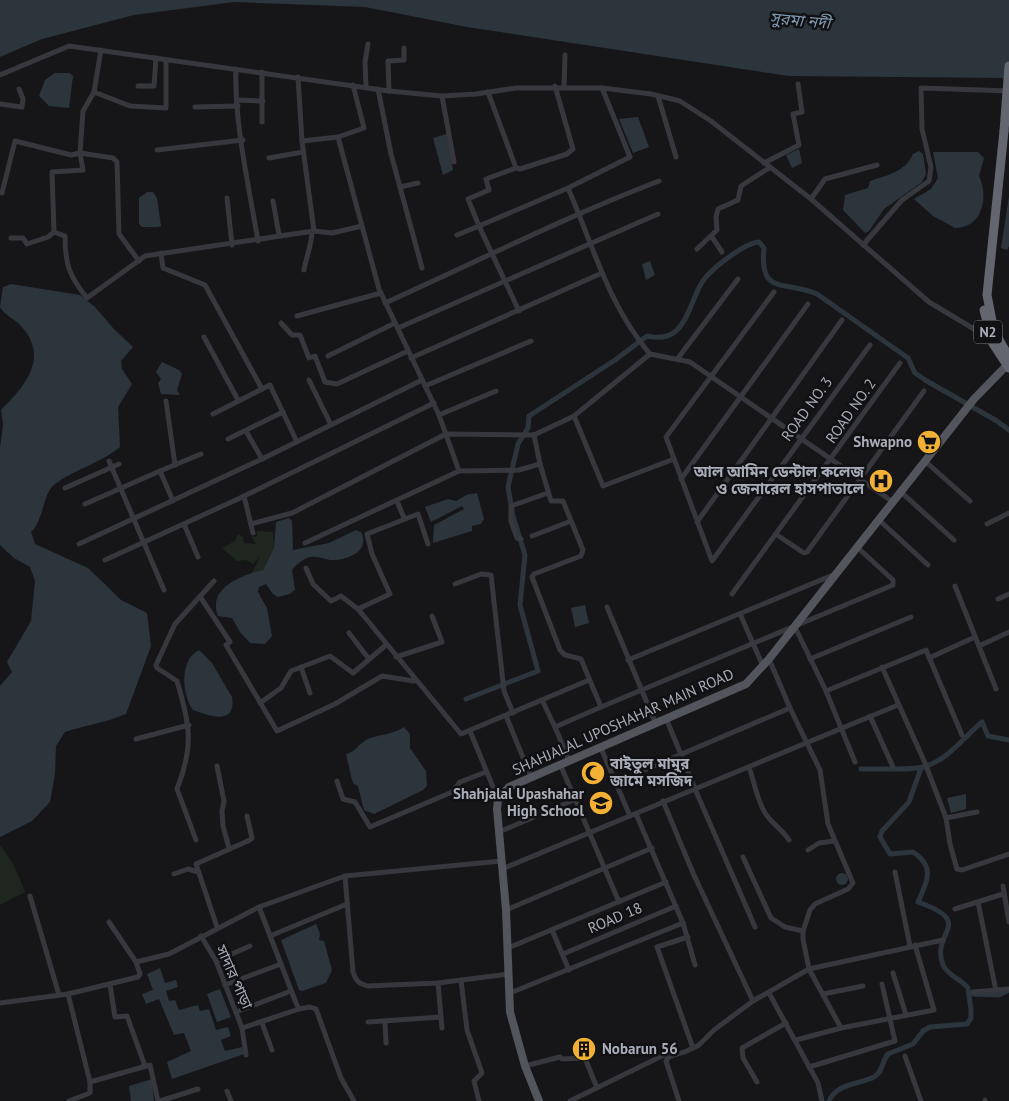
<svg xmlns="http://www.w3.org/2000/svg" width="1009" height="1101" font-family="'PT Sans','Noto Sans Bengali',sans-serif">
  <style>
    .green { fill: #1e261f }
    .water { fill: #2c353c }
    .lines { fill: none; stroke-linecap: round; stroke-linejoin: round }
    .canal { stroke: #2c353c; stroke-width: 5 }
    .street { stroke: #37383d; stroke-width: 5 }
    .primary { stroke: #53555c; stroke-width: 8 }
    .highway { stroke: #63666e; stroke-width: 9 }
    .highway-bridge { stroke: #63666e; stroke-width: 9 }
    .labels { text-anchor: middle; stroke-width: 5; stroke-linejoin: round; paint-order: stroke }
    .shield { fill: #111113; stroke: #7b7e86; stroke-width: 1 }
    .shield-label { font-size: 14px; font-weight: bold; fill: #a8adb8 }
    .street-label { font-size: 15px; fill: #a8adb8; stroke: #111113 }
    .poi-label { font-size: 15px; font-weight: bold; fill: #a8adb8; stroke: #111113; text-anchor: end }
    .water-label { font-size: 16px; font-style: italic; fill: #7f9bb3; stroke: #111113 }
  </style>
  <rect width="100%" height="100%" fill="#161618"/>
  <g class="green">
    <path d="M257,531L273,532L274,548L263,570L252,573L260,557L253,564L246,560L237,561L222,548L235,541L238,534L243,537L244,543L256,544L251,537L257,536Z"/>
    <path d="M0,845L14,865L25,892L0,905Z"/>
  </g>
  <g class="water">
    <path d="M0,0H1009V78L789,76L467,27L365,7L234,2L134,15L42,39L0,57Z"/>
    <path d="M55,73H70L73,76L69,108L49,106L39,96L45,80Z"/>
    <path d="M638,117L649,147L633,153L619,119Z"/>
    <path d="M447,134L453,170L443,175L433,138Z"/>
    <path d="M799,149L802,163L792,168L786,155Z"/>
    <path d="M919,151L923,154L926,174L922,182L884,209L869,231L865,233L843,210L845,195L868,188L870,181C888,175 905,172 913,154Z"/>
    <path d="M933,152H978L984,158L979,176C989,196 983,228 955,228L933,216L914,199L931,189L938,178Z"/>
    <path d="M147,192H153L157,198L161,226L158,227H142L139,224V198Z"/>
    <path d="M1009,196V246L1007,250L1001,248Z"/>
    <path d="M650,261L655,275L646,280L642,264Z"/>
    <path d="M11,284L80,295L95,307L113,328L133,347L121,361L122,369L132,384L118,407L120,447C101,463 75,469 55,484C42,494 45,518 31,532L35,544L88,568L121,600L147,613L151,646L126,714C104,723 87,725 65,732L56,746L55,774L50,802L32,821L0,837V686L12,672L7,662L31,621L35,581L30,567L14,558L0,545V448L3,425L1,410C27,384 51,355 18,323C11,317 5,315 0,307L3,287Z"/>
    <path d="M162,362L179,370L182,374L177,390L180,395L161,394L158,383L161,379L156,372Z"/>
    <path d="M477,493L484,519L481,524L472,526V531L433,543L434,525L464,509L462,506L431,522L425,507L448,499L456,501L466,495Z"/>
    <path d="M289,518L292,521L293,550L329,543L356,530L361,532C370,549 351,559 335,560C327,561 320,556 311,557C304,558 297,564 292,570L295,590L290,594L278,597L273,594L266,584L259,587L258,592L267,608L272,636L265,644L250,643L240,632L232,618L218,616C207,588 242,575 263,570L274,548L276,522Z"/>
    <path d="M585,605L589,623L575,627L571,608Z"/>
    <path d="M199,650L212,663L232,697C237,727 207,715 193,710C182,695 179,660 199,650Z"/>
    <path d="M404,727L410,734V748L426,771L427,786L423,790L374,814L364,810L358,786L353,783L351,776L346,754C355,752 358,745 366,740C378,734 390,736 404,727Z"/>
    <path d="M966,794V809L951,813L947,798Z"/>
    <circle cx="842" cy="879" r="6"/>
    <path d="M316,924L320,934L319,940L324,941L332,970L326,983L302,991L299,990L281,940Z"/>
    <path d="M160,968L165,983L176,980L178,987L166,991L169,1001L175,1000L179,1010L198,1005L200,1011L209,1009L216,1030L228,1027L231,1036L221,1040L225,1051L242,1047L244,1054L172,1079L167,1062L191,1051L184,1033L174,1035L159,999L146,1004L142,994L153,990L147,974Z"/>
    <path d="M220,989L231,1017L217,1022L207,994Z"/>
    <path d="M152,1079L154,1101H131L129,1086Z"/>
  </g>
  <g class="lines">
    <g class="canal">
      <path d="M466,699L538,671L520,605L525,555L513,516L508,487L518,444L528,428L529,416L615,360L647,336C656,338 668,338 676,331C688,320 693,298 701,284C709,270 744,243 759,242L764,248C759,296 784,280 817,294L908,358L915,373L925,380L997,421L1009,430"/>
      <path d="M861,769C876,769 910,770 923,767C947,761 964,737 982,722L988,736L1009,740"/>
      <path d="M973,994L999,995L1009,990"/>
      <path d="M829,1101C837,1083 858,1085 874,1077C883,1072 882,1061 888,1054L913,1044L923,1031L930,1027L967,1024L971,1018V1010L968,988C960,978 948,976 943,965C930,932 977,923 918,902C927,882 936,867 913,852L890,854L880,837L882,831L909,802L921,768"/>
    </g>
    <g class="street">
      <path d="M101,50L94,92L83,111L80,153L83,170L52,172L54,232L65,236C65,264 69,276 87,298L145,256L314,231"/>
      <path d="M236,69C234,122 249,187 258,241"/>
      <path d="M262,72V122"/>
      <path d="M0,75L69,46L389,91L442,96L476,94L516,88H602L651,94L680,101L711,121L811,199L929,302L979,332L991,333"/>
      <path d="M298,77L302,141L314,231L332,233L362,226"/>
      <path d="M353,85L364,128L338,137L379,289L439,415L459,471L519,470L540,464L551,501H563L583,550L581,556L534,574L532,577L560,650L565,655L581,659L601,707L555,727L569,760"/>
      <path d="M138,86H154L156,58"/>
      <path d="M366,87L365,62L368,44"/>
      <path d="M564,87L565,55"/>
      <path d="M378,89L391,154L422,268"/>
      <path d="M389,91L388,61L404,60V48"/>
      <path d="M94,92L130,106L166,108V60"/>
      <path d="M488,92L516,168L520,169L567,154L573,149L555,86"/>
      <path d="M442,96L454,162"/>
      <path d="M658,96L676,157"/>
      <path d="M237,100L263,101"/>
      <path d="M0,104L22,107L23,99L19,89"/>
      <path d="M195,107L238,106"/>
      <path d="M302,141L338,137"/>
      <path d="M157,150L243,140"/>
      <path d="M269,158L303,152"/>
      <path d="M764,163L799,145L793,114L802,112L798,84"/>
      <path d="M400,187L418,183"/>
      <path d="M568,188C592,243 609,307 650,354L690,362L893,502"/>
      <path d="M2,193L15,141L71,155L80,153L113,158L117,162L119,234L139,261"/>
      <path d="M227,198L232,245"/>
      <path d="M811,199L825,179L877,165"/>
      <path d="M273,201L279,235"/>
      <path d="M457,235L479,226L468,199L489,190L486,179L516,168"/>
      <path d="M712,237L722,252"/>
      <path d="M11,238H23L27,244L48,237L54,232"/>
      <path d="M863,245L902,200L929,181L931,167L922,129L921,88L1009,91"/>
      <path d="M697,249L717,230L716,217L718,209L738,200L741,186L769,168"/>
      <path d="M161,253L163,268L205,285L262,389"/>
      <path d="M304,270C306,257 312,245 312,231"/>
      <path d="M774,292L666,437L712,561L870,345"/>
      <path d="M385,303C476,262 565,217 659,181"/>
      <path d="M519,311L479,226L568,188L630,157L602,88"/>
      <path d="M297,316L381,293"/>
      <path d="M281,323L292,335H300L309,358L315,356L325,382L337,384L408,351"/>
      <path d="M398,328L658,214"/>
      <path d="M204,337L238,400"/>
      <path d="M328,356L395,323"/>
      <path d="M411,358L602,273"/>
      <path d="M678,358L738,279"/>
      <path d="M309,380L331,425"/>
      <path d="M425,386L531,341"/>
      <path d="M166,401L175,465"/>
      <path d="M213,414L270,385L297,442"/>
      <path d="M439,415L496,391"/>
      <path d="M574,416L603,486L674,459"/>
      <path d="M246,431L262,459"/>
      <path d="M534,435L540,464"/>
      <path d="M228,439L283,412"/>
      <path d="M109,461L164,590"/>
      <path d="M926,462L970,501"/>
      <path d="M160,471L201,454"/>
      <path d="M681,479L808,304"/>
      <path d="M65,488L119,464"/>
      <path d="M901,492L954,540"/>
      <path d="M244,496L253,533"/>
      <path d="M397,501L404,518"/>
      <path d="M85,504L160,471L173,501"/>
      <path d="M879,520L928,565"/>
      <path d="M697,522L842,320"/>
      <path d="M184,524L198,557"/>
      <path d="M251,524L292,513L446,434L534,435L574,416L650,354"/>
      <path d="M987,524L1009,513"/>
      <path d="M777,535L804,553L807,552L924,391"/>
      <path d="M532,536L571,521"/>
      <path d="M521,539L517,538L511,521V506L548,493"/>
      <path d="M305,543L459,471"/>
      <path d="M79,544L262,459L422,380"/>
      <path d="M105,560L238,499L434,403"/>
      <path d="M306,568L313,584L331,601L341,596L358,609L461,734L589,680"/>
      <path d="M455,584L481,574L491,575L504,691L513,713"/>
      <path d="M955,586L996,689"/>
      <path d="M732,594L900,363"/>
      <path d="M201,598L230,642L226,645L277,731L335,704L382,676L414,681"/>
      <path d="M998,599L1009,594"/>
      <path d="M607,607L655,722"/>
      <path d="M358,609L390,594L372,554L367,534L418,514L428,544"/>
      <path d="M740,614L763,666"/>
      <path d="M795,627L826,691L855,762"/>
      <path d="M349,633L369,659"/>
      <path d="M979,646L1009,632"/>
      <path d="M396,657L442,642L432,616"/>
      <path d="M929,658L975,637"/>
      <path d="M769,659L790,708L820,770L828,824L853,883L848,889L815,904L810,910L803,931V939L809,969L841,1028"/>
      <path d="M810,659L911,617"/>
      <path d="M628,660L833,575"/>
      <path d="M301,667L310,693"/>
      <path d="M882,667L925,763L946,818L950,844L957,869L962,870L1009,854"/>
      <path d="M826,691L926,650L962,735"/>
      <path d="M542,700L555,727"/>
      <path d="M260,703L281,688L291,671L330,656L353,673L386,645"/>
      <path d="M601,707L893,585V580L857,547"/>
      <path d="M506,716L531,777"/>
      <path d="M870,716L893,767"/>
      <path d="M470,731L498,799"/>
      <path d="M136,739L189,725"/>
      <path d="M600,746L630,816"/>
      <path d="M560,764L619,902"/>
      <path d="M217,766L224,801L222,811L223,826L229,848"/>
      <path d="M749,767C754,781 757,800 765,813C772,824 782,829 789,840"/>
      <path d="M337,781L343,799L355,802L370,827L452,792L460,782L486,772"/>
      <path d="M616,782L790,708"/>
      <path d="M663,801L693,873L753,1001"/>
      <path d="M636,814L683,923L695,965"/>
      <path d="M946,818L977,812"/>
      <path d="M499,832L576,799"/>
      <path d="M196,840L177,789C194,746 190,724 177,681L157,668L156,665L175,624L214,581"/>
      <path d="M808,850L819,843L834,841"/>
      <path d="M743,857L771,918L785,927L803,931"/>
      <path d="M502,869L695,789L666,718"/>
      <path d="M895,872L910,946"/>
      <path d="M174,874L188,869L198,872"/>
      <path d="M345,876L353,972C356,981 358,983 367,986L438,983L509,974"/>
      <path d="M1003,886L1009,922"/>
      <path d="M30,896L59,995"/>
      <path d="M978,902L996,991"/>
      <path d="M259,907L296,1003L299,1009L310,1007L316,1009L341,1078L354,1101"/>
      <path d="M955,909L1003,894"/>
      <path d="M506,910L652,848"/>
      <path d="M109,922L136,962"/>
      <path d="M217,927L196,864L250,840L252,838L247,816"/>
      <path d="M755,927L695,789L898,705"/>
      <path d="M552,930L569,970"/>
      <path d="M201,936L216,961L242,1028L299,1009"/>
      <path d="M270,936L347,904"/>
      <path d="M688,937L657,947L693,1048"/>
      <path d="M508,948L666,882"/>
      <path d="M563,954L676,906"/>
      <path d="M216,961L250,946"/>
      <path d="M893,973L906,1015"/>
      <path d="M461,980L467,1030L482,1073L474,1081L479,1101"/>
      <path d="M438,983L442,1028"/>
      <path d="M110,985L115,1017L127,1016L145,1066"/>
      <path d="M225,985L281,964"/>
      <path d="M973,992L1009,989"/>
      <path d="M510,993L683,923"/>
      <path d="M769,993L818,1083L822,1101"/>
      <path d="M823,994L863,986"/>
      <path d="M0,1003L68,994"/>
      <path d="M236,1012L291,991"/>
      <path d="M385,1021L386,1043"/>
      <path d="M368,1022L441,1017"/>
      <path d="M262,1023L272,1050"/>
      <path d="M242,1028L246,1055"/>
      <path d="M796,1040L841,1028L934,1010L915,945"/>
      <path d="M905,1056L921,1101"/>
      <path d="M669,1057L666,1061L679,1101"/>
      <path d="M525,1066L560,1057L562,1059L585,1058L597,1088"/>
      <path d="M809,1067L895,1041L882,984"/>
      <path d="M757,1082L743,1058L742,1048L786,1023"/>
      <path d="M227,1091L231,1101"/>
      <path d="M985,1100V1101"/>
      <path d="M69,1101L90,1093V1082"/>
      <path d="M158,1101L150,1065L90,1082L68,994L138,977L140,974L136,962L169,954L259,907L345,876L501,861"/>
      <path d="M160,1101L198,1089"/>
      <path d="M570,1101L664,1055L669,1057L687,1051L699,1045L714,1030L753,1001L809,969L943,940"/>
    </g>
    <path class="primary" d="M539,1101L525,1066L510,1012L506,910L497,809L498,799L509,787L746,684L769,659L974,399L1009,363"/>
    <g class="highway">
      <path d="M1004,131L987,295L994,331L1009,357"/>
      <path d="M984,310L992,342L1009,368"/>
    </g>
    <path class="highway-bridge" d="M1004,131L1009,66"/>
  </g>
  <defs>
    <g id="supermarket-disc" transform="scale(1.25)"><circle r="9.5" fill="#f2b134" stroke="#111113"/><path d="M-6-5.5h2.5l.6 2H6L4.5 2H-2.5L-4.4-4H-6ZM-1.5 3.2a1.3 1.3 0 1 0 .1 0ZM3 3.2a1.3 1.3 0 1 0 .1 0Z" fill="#111"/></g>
    <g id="hospital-disc" transform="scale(1.25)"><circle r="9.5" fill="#f2b134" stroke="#111113"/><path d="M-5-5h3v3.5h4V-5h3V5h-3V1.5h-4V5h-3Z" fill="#111"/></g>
    <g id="mosque-disc" transform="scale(1.25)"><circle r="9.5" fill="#f2b134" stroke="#111113"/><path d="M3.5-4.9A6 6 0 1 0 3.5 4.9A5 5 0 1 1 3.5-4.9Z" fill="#111"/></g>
    <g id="school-disc" transform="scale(1.25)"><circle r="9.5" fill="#f2b134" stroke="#111113"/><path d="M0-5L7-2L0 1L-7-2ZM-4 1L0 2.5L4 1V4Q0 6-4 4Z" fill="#111"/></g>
    <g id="building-disc" transform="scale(1.25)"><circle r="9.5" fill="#f2b134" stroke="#111113"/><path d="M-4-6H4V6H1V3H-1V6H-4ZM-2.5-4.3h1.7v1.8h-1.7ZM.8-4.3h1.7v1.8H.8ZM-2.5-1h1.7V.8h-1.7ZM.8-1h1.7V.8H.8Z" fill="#111"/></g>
  </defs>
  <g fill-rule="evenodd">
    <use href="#supermarket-disc" x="929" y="442"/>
    <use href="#hospital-disc" x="881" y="481"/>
    <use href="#mosque-disc" x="593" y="773"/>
    <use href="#school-disc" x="601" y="803"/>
    <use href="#building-disc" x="584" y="1049"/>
  </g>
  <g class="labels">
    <rect class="shield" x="974" y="320.5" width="28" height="23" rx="4"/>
    <g class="shield-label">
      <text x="988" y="337">N2</text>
    </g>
    <g class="street-label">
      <text transform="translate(807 409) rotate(-54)" y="5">ROAD NO. 3</text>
      <text transform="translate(851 411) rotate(-55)" y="5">ROAD NO. 2</text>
      <text transform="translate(623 722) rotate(-24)" y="5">SHAHJALAL UPOSHAHAR MAIN ROAD</text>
      <text transform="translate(615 918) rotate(-23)" y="5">ROAD 18</text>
      <text transform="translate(234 977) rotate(66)" y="5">সাদার পাড়া</text>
    </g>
    <g class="poi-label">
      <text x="912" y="447">Shwapno</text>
      <text x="864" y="477">আল আমিন ডেন্টাল কলেজ<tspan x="864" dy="17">ও জেনারেল হাসপাতালে</tspan></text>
      <text x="610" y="769" text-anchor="start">বাইতুল মামুর<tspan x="610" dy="17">জামে মসজিদ</tspan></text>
      <text x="584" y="799">Shahjalal Upashahar<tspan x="584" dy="17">High School</tspan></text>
      <text x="602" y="1054" text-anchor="start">Nobarun 56</text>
    </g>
    <g class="water-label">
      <text transform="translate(800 20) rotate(5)" y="6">সুরমা নদী</text>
    </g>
  </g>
</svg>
